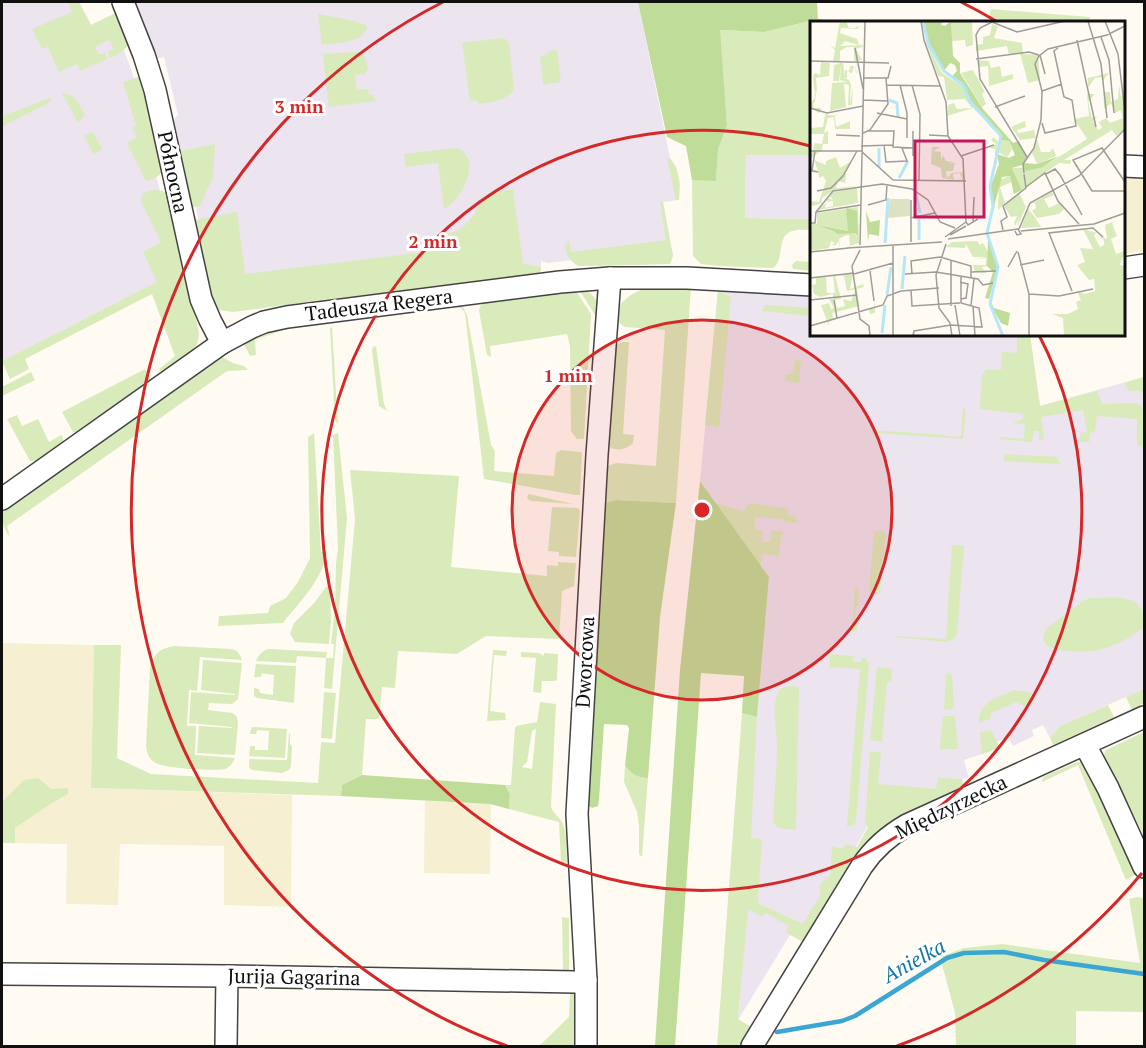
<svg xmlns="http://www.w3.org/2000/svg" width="1146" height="1048" font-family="'PT Serif',serif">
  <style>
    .industrial { fill: #ece4ee }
    .farmland { fill: #f6efd1 }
    .green { fill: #d9ebba; fill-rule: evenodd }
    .forest { fill: #bfdd99 }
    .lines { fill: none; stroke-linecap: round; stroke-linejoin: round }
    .stream { stroke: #3ba6d1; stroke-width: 4.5 }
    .minor-casing { stroke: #434343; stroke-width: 24 }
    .minor { stroke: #fff; stroke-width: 21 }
    .ring { fill: none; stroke: #d62828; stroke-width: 3 }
    .labels { text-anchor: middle; stroke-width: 6; stroke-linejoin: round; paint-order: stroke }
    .street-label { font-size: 20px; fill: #101010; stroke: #fff }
    .water-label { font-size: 21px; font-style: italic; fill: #1478a6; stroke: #fff }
    .inset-river { fill: none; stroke: #b6e7f8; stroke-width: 3 }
    .inset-road { fill: none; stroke: #9f9d98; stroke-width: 1.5 }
    .view { fill: #c2185b; fill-opacity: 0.15; stroke: #c2185b; stroke-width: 3 }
    .inset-edge { fill: none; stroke: #101010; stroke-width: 3 }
    .centre { fill: #d62828; stroke: #fff; stroke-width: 3 }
    .ring-label { font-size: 18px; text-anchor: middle; font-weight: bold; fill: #d62828; stroke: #fff; stroke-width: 6; stroke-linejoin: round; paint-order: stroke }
  </style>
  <rect width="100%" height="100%" fill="#fffbf3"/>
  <g class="industrial">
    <path d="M2,2H79L91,25L116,13L124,50L134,78L140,77L155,173L183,269L2,361Z"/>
    <path d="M135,2H638L670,158L676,166L680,183L679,200L663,202L673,256L670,264L579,266L571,260L548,263L541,261V267L523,263L219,298L173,120L178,115L164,57L155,59Z"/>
    <path d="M746,154L811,155V219L745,218Z"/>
    <path d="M718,291L811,294L812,334L1030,335L1040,406L1144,377V689L1060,726L1050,738L1043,725L1032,730L1034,736L1013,746L1008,737L997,742L1000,748L964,760L969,778L962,779L963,785L873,816L803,942L790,935L738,1020L747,909L755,741L769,577L700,481Z"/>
  </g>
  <g class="farmland">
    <path d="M1124,176L1144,177V251L1124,254Z"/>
    <path d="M2,643L94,645L91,788L292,795L291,907L224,905V846L120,844L118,905L66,904L67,844L2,843Z"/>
    <path d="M425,801L491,804L490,874L424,873Z"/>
  </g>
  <g class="green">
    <path d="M68,2H79L91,25L116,13L130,41C126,50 119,54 110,58L107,52L114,49L109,40L95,47L99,55L105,53L107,59L80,71L77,64L59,72L48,47L42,49L32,29L72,12Z"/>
    <path d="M991,9L1090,17L1089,22H988Z"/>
    <path d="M318,14C334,17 351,19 366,25L367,28C361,44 337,42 322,45Z"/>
    <path d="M818,19L842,21V22H812L811,193V155H746L745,218L811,219V230C805,230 798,229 792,231C776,236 785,260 773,268L719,266L701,264L693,256L692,180H716L718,150L727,125L719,30L764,32Z"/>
    <path d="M503,38L507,40L509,44L514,90C504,101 493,102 479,104L476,100L470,101L462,43Z"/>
    <path d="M557,50L561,82L543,85L540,58L550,51Z"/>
    <path d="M356,52C366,52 366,61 368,69L365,74L355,75L357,90L368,89L369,95H373L376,101L329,107L323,54Z"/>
    <path d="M143,76L166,167C161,174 156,180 146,181L127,143L137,137L132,127L136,126L123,82Z"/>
    <path d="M62,93C76,94 79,104 85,115L78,123Z"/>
    <path d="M50,98L52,101L3,126L2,120L5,115Z"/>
    <path d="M173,120L181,151L215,144L213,177L200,206L190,208L172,122Z"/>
    <path d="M93,132L102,149L94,155L84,136Z"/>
    <path d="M456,148C484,157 462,200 444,209L438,163L406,167L404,154Z"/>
    <path d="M667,158H670C680,172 680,183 679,200H676Z"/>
    <path d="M513,189L523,263L541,267V271L538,273L500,279L323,300L233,312L219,310L211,299L190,221L237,212L245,274L449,249L447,234C471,228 474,212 487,194Z"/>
    <path d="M154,190L163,191L170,196L199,333C200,352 178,362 164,372L160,371L159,369L175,356L152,294L25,359L29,369L10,379L2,361L157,282L143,252L161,242L141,201C141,193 147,191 154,190Z"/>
    <path d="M660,202H663L673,256L670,264L579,266C570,262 566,255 565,246L569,240L571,252L666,240Z"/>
    <path d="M796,261L811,262V271L793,269L792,265Z"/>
    <path d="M650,287H691L676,503L615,500L606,503L608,474L604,473L608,466L616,463L656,466L665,330L625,327C608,318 619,303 631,295C637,291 644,289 650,287Z"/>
    <path d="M582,289C598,296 599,303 599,319L595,317V315L580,291Z"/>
    <path d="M573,290L576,291L591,314V316L584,439H577L571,431L570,347L567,334L490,346L491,357L487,355L479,311L480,307L483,302Z"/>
    <path d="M718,291L731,297L719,427L705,425Z"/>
    <path d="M456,304L463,307L467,315L491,445L495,451L494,471L554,476L556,453L561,450L581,452L582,453L580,495H576L484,479L465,313L461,308L455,307Z"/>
    <path d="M765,305L811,308V316L762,311Z"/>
    <path d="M596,321H597L590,435L587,437Z"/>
    <path d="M309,325L283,330L255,340L256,355L250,356L243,342L274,328Z"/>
    <path d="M332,327L338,424L335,421L330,328Z"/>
    <path d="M1017,335H1030L1040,406L1097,391L1102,404L1135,403C1136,403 1138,404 1140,405C1146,410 1145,438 1144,447L1137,445V419L1097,416L1095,431L1090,433L1089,442H1079L1080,433L1087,432L1083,410L1041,417L1044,439L1039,440V431H1034L1032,442L1000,439L1001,437L1024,439L1025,424L1013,423L1023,419V414L980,409L982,376L986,370H1001L1002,352L1017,353Z"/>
    <path d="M623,342H629L623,434L634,435L633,443C626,450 617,452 608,446L615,345Z"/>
    <path d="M376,346L384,404L387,411L379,406L372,351L373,347Z"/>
    <path d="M220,356L233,363L244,366L248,370L227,371L7,526L10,537C3,528 0,518 4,507Z"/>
    <path d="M795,360L801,361L799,383L785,381L786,374H793Z"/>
    <path d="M145,369L150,377V382L77,433L73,432L62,412Z"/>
    <path d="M31,372L35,380L2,396V387Z"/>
    <path d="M1144,377V394L1139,391H1129L1124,383Z"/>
    <path d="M963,407L966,411L963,439L876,433L869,430L945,435L946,436L959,437L961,435Z"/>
    <path d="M17,415L22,426L38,419L49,442L61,435L63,437V443L38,461H30L7,419Z"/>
    <path d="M314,433L321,552L327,550C324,579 300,601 283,623L218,626L219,616L268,613L270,606L286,598L298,582L310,558L308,437Z"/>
    <path d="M338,433L347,518L332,689L324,688L326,658L297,656L296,663L256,661C259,655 262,650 269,649L327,652L326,658H333L334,644H331L335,609L336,564L338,548L333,435Z"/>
    <path d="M1005,454L1057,457L1060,464L1004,461Z"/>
    <path d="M350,470L459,476L451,567L547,576V565L558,566V562L576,563L574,586L562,591L559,639L486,636L457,654L398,651L395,688L382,687L379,719H366L362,775L342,785L341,796L91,788L94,645H121L117,758L151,774L318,783L321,742L335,743L355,519Z"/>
    <path d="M528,494L573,504L531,501L527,498Z"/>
    <path d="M715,503L743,511L750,503L785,508L788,509V515L795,517L797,523L784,522V519L755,517V530H762V542H770L771,531H784L783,535H781L779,556L762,554L761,564L760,565Z"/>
    <path d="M552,507L578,508L580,511L576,557L559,556V552L548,551Z"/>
    <path d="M874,531H883L886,535L880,592L879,594H871L869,591Z"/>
    <path d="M952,545L964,546L957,634L952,640L947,642L895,637L894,636L946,639Z"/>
    <path d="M330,585L331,622L329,644L295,642L290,634L294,623L315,602L326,587Z"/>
    <path d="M855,587L859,589L858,606H856L855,617L857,619V630L852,633Z"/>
    <path d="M1091,598C1116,598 1146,591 1144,627C1132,637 1117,645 1102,649C1091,653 1048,654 1044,641C1042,636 1045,632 1047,628L1085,600Z"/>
    <path d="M174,646L232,649C238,651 240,654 242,660L200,657L197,691L189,690L187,726H196L195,755L235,758L231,765L226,769C214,771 163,769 154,762C148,758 147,753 146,746L150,667C154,653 161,648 174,646Z"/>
    <path d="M493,650L507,651L506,656L494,655L490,711L505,713L506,720L487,721Z"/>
    <path d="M521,652L539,653L544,656V653L558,654L557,680L554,681H542L541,693L533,692L536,658L521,657Z"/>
    <path d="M830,654L853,656V662H861L862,657C867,658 868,660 869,666L856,821L854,825L847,827L860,669L829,667Z"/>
    <path d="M203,660L242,663L238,699L232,704L209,703L208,710L233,713L237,717L238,724L235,755L197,753L199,726L232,728V727L189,723L191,692L235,695V694L201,690Z"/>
    <path d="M256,664L296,666L294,703L257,698L254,696V688L259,689L260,693L273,695L274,675L262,673L261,677H254Z"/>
    <path d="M877,667L892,669L891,682H887L882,742L870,740Z"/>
    <path d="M949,673L952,676L954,706L952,709L944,710L946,674Z"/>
    <path d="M789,686L799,687L796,830C787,829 777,831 773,821C774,796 777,770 777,745C777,727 770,705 780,689Z"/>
    <path d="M1144,689V703L1132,710L1126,697Z"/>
    <path d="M1015,690L1029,692L1037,699L1024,706L1016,702L991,713L990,719L979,723C978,701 999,697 1015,690Z"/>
    <path d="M324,692L336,693L332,739L321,738Z"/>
    <path d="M540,702L556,704L551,807C555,816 559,816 562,822C568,834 566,850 567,863H561L559,822L509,809L510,794L505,785H511L515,728L516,726L537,722ZM536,729L532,769L522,767L527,762L532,731Z"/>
    <path d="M1108,705L1114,717L1053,745L1050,738L1060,726Z"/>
    <path d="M742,713L757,717L751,838L760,839L762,841L758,898L759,904L803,924L821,894L819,887L823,881L830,876L832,846L842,849L845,844L857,847L868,827L865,824L870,752H881L878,784L936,789L938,778L962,779L963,784L971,781L969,789L903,816L808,943L803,942L786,932L789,926L766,913L762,917L748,909L738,1019L753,1028L741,1046H717Z"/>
    <path d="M943,716H953L955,718L958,745L957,749H940Z"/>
    <path d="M252,727L287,729L285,758L249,756L250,746H255V750H268L269,731L257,730L256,734H250L251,729Z"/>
    <path d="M991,730L1000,748L982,754L980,732Z"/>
    <path d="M1144,732V836L1104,755L1105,751L1108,749Z"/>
    <path d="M289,733L290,734V744L292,746L291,766L289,770L282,773L252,770L249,767V759L287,760Z"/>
    <path d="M1080,762L1084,765C1103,801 1122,836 1137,874L1126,880L1078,765L1042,782L1043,777L1075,763Z"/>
    <path d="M625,766C632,774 637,778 648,778L642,857L639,854V826L637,812L624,782Z"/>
    <path d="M38,778L51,789L68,788V794L52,803L15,828V843H2V802L24,780Z"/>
    <path d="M1137,897L1144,898V1012L1076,1011V1046H956L955,1013L940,957L964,948L1002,944L1140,963L1129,899Z"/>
    <path d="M562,917L569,918V971L563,972Z"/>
    <path d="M472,967V972L380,971L375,968Z"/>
    <path d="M570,991L575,994V1046H539L569,1017Z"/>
  </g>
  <g class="forest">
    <path d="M638,2H817L818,19L764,32L720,30L727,125L718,150L716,181L692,180L686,146L667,137Z"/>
    <path d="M700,481L769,577L757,717L742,713L744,676L701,673L675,1046H655L680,670Z"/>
    <path d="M615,500L676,503L660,617L648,778C637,778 632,774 625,766L629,728L627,725L604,724L599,800L598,806L592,808L586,804L601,508L606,503Z"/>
    <path d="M362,775L505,785L510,794L509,809L490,804L341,796L342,785Z"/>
  </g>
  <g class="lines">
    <path class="stream" d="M777,1032L842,1021L855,1016L947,958L964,953L1004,952L1044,960L1144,974"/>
    <g class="minor-casing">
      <g id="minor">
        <path d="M123,2L144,55L155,90L201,299L210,320L222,343"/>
        <path d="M1124,166L1144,167"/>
        <path d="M1124,268L1144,265"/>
        <path d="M2,499L222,343L252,327L264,322L287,317L560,282L610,278H687L812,285"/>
        <path d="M1085,745L1108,788L1144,867"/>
        <path d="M2,974L227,976L575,982L586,980"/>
        <path d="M226,1046L227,976"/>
        <path d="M586,1046V980L577,814L597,455L610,278"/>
        <path d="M752,1046L862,866C874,848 888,836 907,825L1144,717"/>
      </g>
    </g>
    <use href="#minor" class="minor"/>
  </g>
  <circle cx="702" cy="510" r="190" fill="#d62828" fill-opacity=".12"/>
  <g class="ring">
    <circle cx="702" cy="510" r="190"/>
    <path d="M1039 335A380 380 0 1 1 810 146"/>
    <path d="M1142 873A570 570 0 0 1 897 1046M507 1046A570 570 0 0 1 443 2M961 2A570 570 0 0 1 996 21"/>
  </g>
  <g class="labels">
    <g class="street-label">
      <text transform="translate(173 172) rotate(78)" y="7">Północna</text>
      <text transform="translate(379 305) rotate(-7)" y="7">Tadeusza Regera</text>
      <text transform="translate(585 662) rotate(-87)" y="7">Dworcowa</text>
      <text transform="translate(951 807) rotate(-26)" y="7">Międzyrzecka</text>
      <text transform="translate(294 977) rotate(1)" y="7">Jurija Gagarina</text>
    </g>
    <g class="water-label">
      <text transform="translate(914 961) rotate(-29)" y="7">Anielka</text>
    </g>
  </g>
  <g transform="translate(810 21)">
    <rect width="315" height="315" fill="#fffbf3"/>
    <path d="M30,0H36L39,7H46L45,1L46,6L50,5L47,8L31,7L30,12L47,18L49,24L35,20L30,25L53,24L52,30V26L46,28L52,39L44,40V26H37L30,30V40H23L25,29L20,24L25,27ZM141,0H162L163,24L156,26L155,19L142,20ZM182,3L188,5L184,17L212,22L213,33L228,34L230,59L218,62L210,32L199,34L197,25L166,30V24L173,23V16L180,14ZM115,18L132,52L152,65L163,87L137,95L138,84L144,82L147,88L162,87L155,78L137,79L134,56L128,55ZM167,39L179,40L181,47L190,45L192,56L203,53V58L179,65L178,45L168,46ZM11,41L20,42L19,55L6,57L7,70L5,71L6,73L5,81L3,83L4,87H11V91L8,92L0,84L5,76L3,55L5,52L10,54ZM30,42H33L35,57V49L39,50L40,45H44L42,52H46L45,44L47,52H41L37,50V57H34L39,59L41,64L40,83L43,66L42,84H38L39,64L34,63L36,86L20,90L22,62L37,61L30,59L31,45L29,60H23L24,44ZM163,49L175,71L172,73L176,83L172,86L151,52ZM299,52L294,58V71H300L301,81L308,78L309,64L311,76L315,74V108L306,115L302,109L254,139H261L260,143L249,142L212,169L202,147L233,146L277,118L264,98L279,95L277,73H285L278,81L282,97L287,96L283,100L288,109L292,107L289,101L296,97L300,102L313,97L311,89L305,92L301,82L294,88L293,56L285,57L278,67V57ZM29,91L25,95L26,106L40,100V108H25L24,96L18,97L14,112L18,110V123H13L12,129L0,138L5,122L12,123L14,113H0L1,107L13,106L15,93L24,95ZM215,100L216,106L207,109L208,112L224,109L226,117L210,119L201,106ZM184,116L188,121L186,130L191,119L199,120L202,129L197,136L186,130L187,141L181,159L185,140V128L180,127L186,123L181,119ZM227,118L231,131H240L243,127L246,135L227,143L222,132ZM122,126H131L123,130L131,131V139L133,134L136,140L145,141H138L145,142L143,150H136L137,157L142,152L153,151L155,159L145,158H152L150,152L143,153L144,159L132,157L131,147L121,143ZM26,136L30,147L42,140L35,153L41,154H36L35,162L28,160L26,167L49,165L24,169L12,177V182L2,185L0,180L9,181L16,160L13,155L9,157L8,151L1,150L0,154V147L8,150L4,139L16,144V140ZM200,155L202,161L190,166L195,182L188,189L189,159ZM47,167L48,182L8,189L16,182L15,187L23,185V180L17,181L18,177L23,179L20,175L23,171ZM242,171L244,174L234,178L239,187L249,182L254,188L249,193L227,197L222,190L226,187L225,182L221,183ZM209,172L216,186L207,206L209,198L205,205L204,202L207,195L201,196L194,185ZM48,186L49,222L37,226L40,224L39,214L34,215L29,218L30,227L28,220L26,224H22L25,222L21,220L19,227L0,230V211L2,203H7V192ZM47,190V217L45,212L23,211L9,204L38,210V193ZM218,188L224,195L231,206L211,207ZM307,199L302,202L307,215L301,218L306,233L315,230L310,244L315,245L314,315H254L253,297L242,293H258L268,288L266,281L271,279L267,270L275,273L285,270L284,258L279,259L267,244L275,241L270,227L283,228L273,208L287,212L284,214L290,226L294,224V219L287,214L297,218L295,204ZM167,220L170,224L173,222L178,231L177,245L172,246L176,252L165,251L163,244H176V237L164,238L175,236H163L156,223L155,227L136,226L142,221ZM43,252L40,268L53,263L54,266L47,268L50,289L64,286L65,281V292L60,293L59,288L50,289L49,285L22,292L23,297L27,296L19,300V305L11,284L19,282L21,288L24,287L19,278H23V273L10,276L4,273L2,264L6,263V257L16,255L17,272H25L23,254ZM25,254L34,255L37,270L46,268L41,280L33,278L35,285L27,287L25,279L31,278Z" fill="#d9ebba" fill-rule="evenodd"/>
    <path d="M114,0H132L131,4L135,5L141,0L143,35L150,42V52L173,88L203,122L209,120L217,137L213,142L227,143L249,135L233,146L216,150L212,144L202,147L212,169L204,173L200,155L192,156L183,189L180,167L189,143L187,133L199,137L205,134L199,120L191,119V113L161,80L153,62L142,55L147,50L145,44L140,42L134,50L118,20ZM36,187L47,190L48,216L45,212L29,213L8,204L38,210ZM56,190L60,201L70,199L69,215L59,213L58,221ZM178,219L188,246L179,278L175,277L183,251L177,245ZM189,248L181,281L184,287L200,292L198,305L191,302L180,283Z" fill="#bfdd99"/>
    <path d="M80,178H100V195L76,197Z" fill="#dce3c2"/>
    <path class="inset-river" d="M113,0L118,22L134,50L153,64L160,81L191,115L180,165L183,186L177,212L188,246L180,283L193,315M79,79L87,82L88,96M69,146V127M89,157L98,140M106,172L110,192M109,219V198M75,222L78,177M92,268L95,235M77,274L81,246M72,312L75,284"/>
    <path class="inset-road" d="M111,0L114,19L136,81L138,115L153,138L156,201L158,204L168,198M278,0L291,43L297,97M295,0L308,33L315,91M182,1L170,7L166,14L170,58L217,136M182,1L207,11L255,0M291,16L299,39L304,92M267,19L286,106M45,27L53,68M230,34L235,53M166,38L219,31L229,34M0,40L79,42M54,57H78L81,45M77,64L130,65M90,64L97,92V117M102,64L110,93L109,159M232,70L252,63M53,79L78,80M185,86L215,75M0,87L17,92L53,85M67,92L97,98M232,102L235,112L266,105L262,79L254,76L244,30L248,27M58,110H84L83,126L103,127M53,112L60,109L78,83L76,57M26,114L50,115M119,114L138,115M74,124L76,141L97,140L92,127M51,125L83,124M0,130H51L83,159L156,160M5,130L2,150L8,151M103,135V110M151,135L184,124M214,152L213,143L224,127L231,99L232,70L225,43L229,35L238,28L297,14L315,5M236,153L245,148L250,154L272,194M315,161L292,127L263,139L282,170H315M216,166L235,152L248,180L269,203M7,170L21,167L33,155L47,130M101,179V221M58,184L76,179L77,163M6,191L51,184M100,197L125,192M163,200L164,176M0,202H5L6,191L23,170L72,163L102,168L118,179L130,201L145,207M209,208L220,182L269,155L315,108M193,209L191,200L197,196L193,185L216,167L214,153M211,210L284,203L315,192M140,214L156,205M135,216L156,201M138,218L208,208L211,213L207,214L205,210M136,223L126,254L129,287L140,302L142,315M50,224L55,0M37,227L132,221M50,229L42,245L50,298L59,305L60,315M0,231L39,227M208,231L219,273V315M210,244L234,239M198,246L207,230M60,250L64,280M162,251L186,250M44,253L83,242M95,253L126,251L168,258L173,264L183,262M102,253L101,240L130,236L161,245V257M0,257L44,252M150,261L158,263L156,277L151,278M101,269L102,285L150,282M262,270L239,212L283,207L293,216M219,273L249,275L283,268M0,279L47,274M24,279L27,297M145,284L150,315M161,284L164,258M141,285V239M163,285L165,315M0,305L73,284L77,275L91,270L129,267M83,315V224M103,315L104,310L141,304L172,306L169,287L151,282V255"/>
    <path class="view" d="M105,120H174V196H105Z"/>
    <rect width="315" height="315" class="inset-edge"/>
  </g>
  <circle cx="702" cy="510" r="9" class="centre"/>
  <g class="ring-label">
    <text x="299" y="113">3 min</text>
    <text x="433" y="248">2 min</text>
    <text x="568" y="382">1 min</text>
  </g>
  <rect width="1146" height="1048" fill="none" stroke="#101010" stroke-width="6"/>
</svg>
